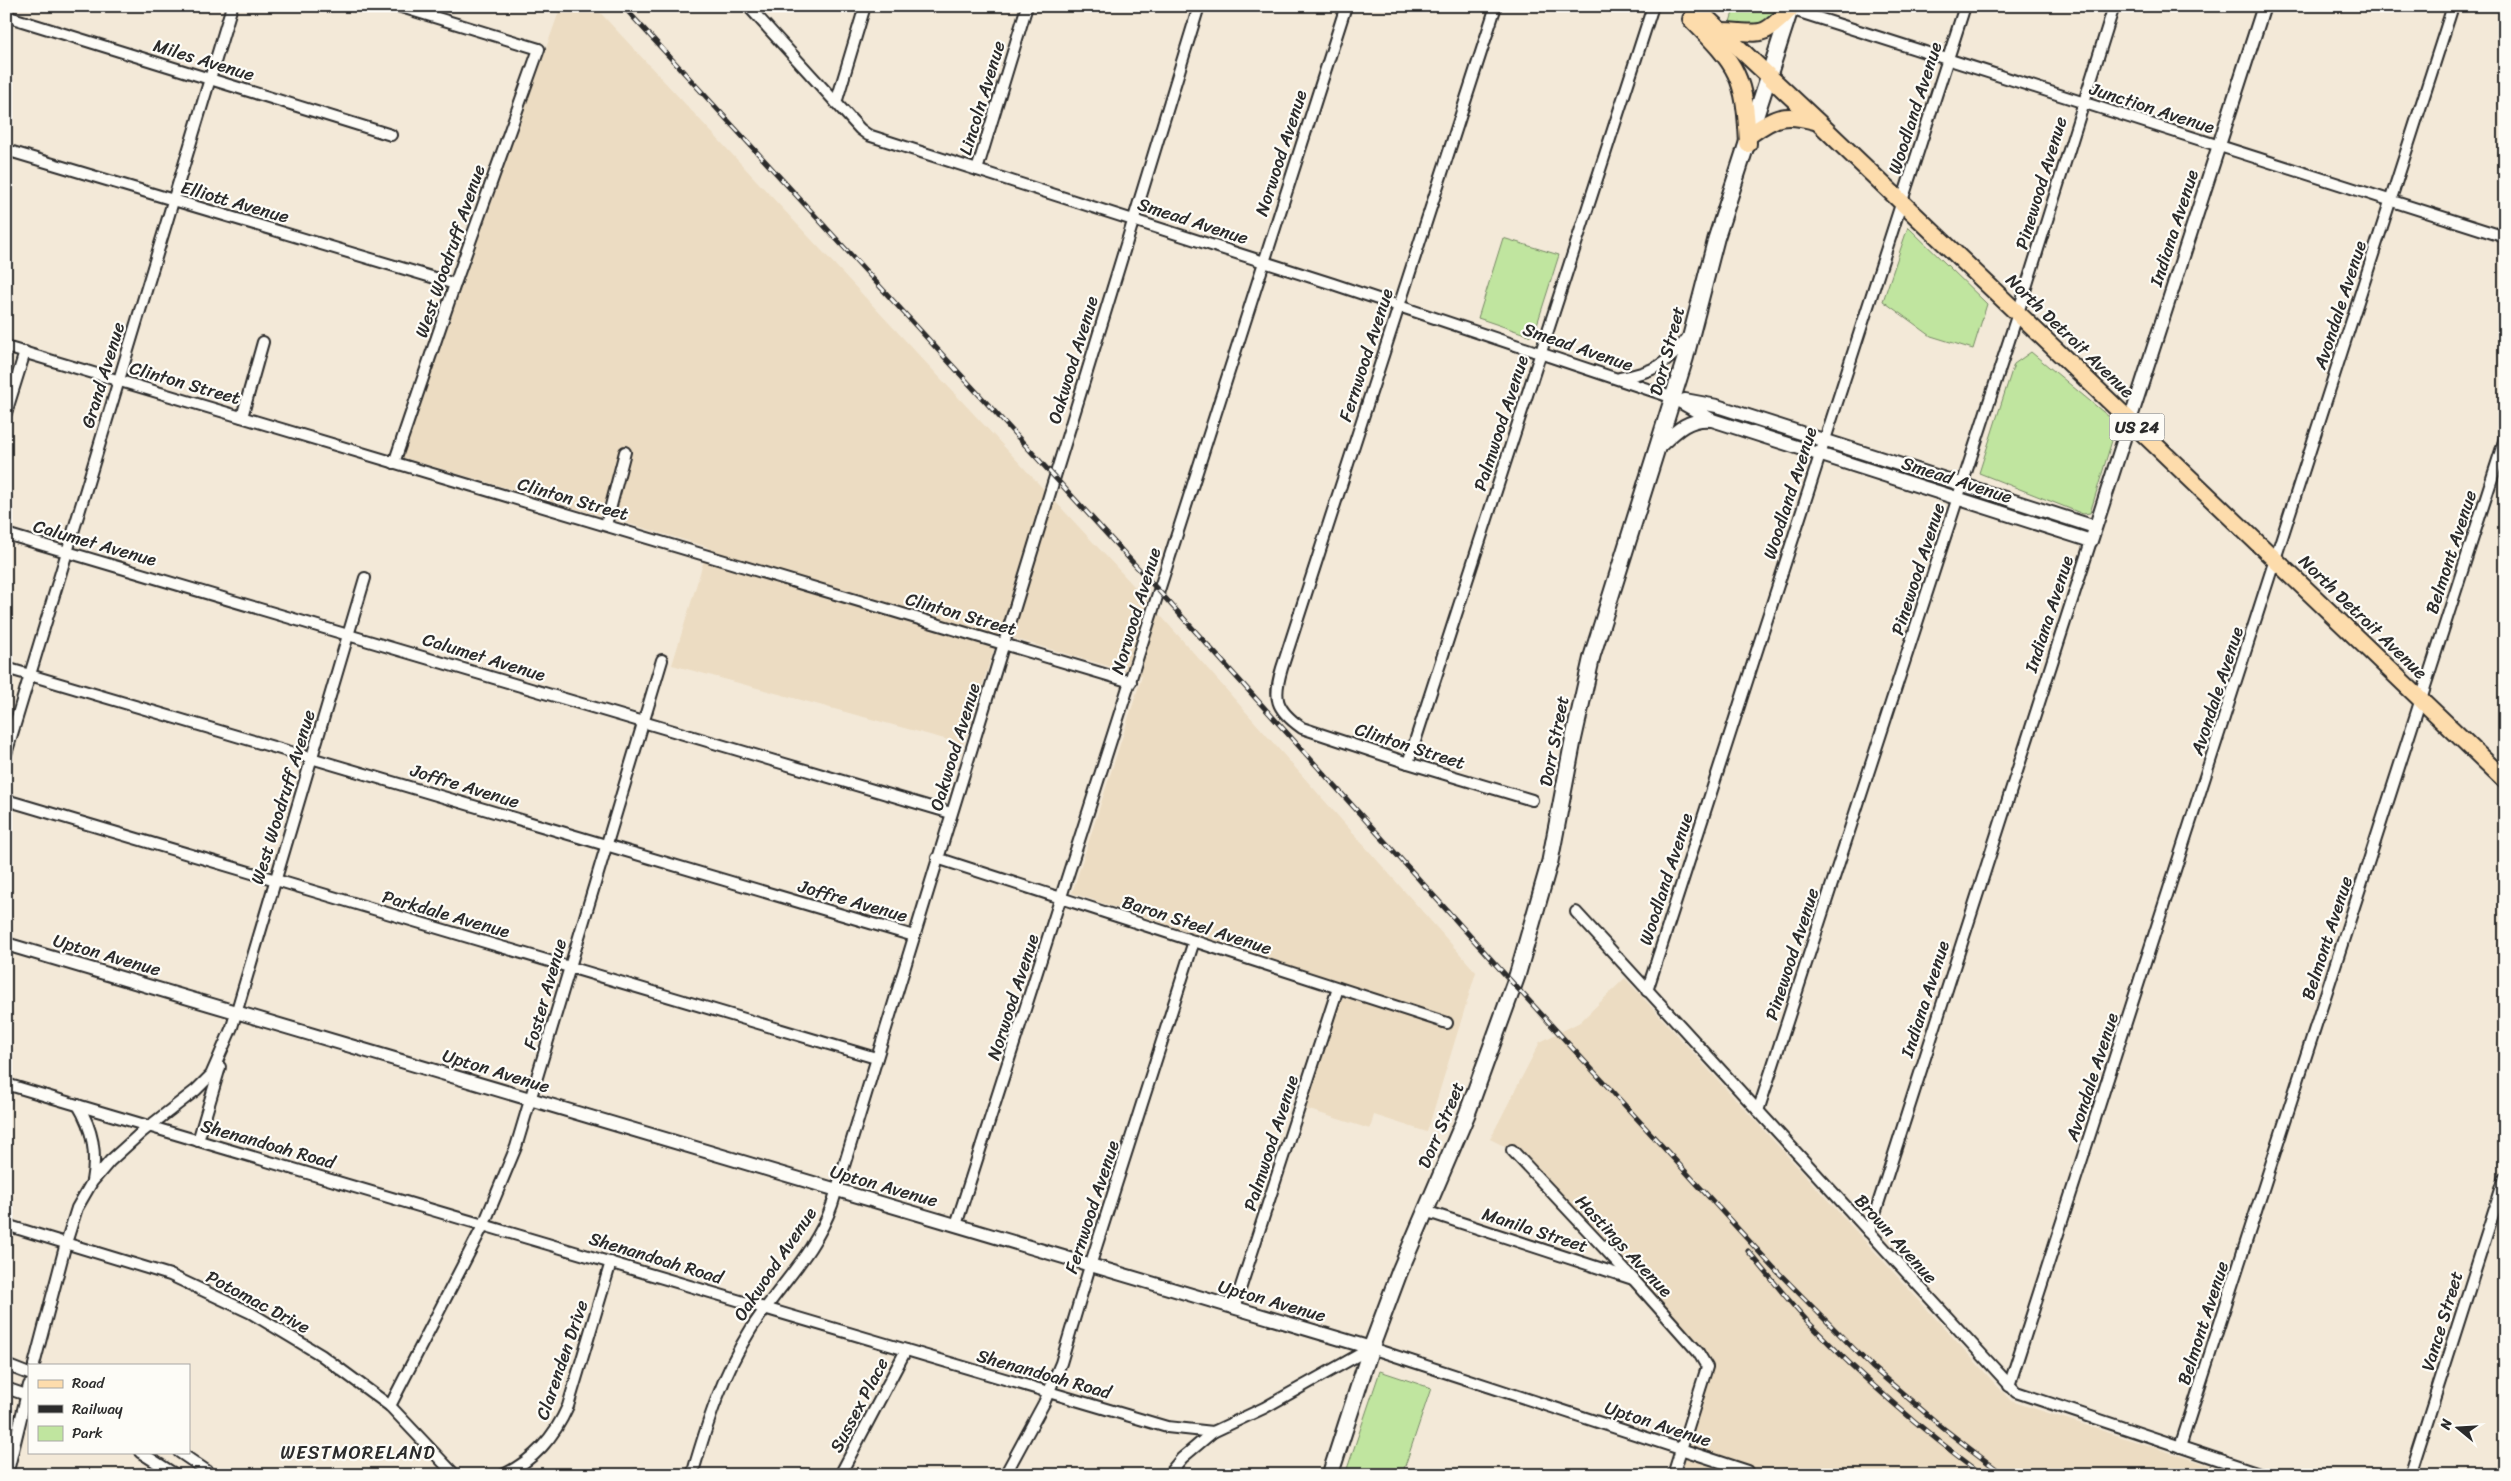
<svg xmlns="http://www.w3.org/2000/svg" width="2511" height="1481" font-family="Sriracha,sans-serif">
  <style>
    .built { fill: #ecdcc2 }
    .green { fill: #c0e59f; stroke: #768865 }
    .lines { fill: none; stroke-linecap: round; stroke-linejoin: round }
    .minor-casing { stroke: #2b2b2b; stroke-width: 14 }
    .tertiary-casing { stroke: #2b2b2b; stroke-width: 16 }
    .secondary-casing { stroke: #2b2b2b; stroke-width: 19 }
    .primary-casing { stroke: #2b2b2b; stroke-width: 20 }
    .minor { stroke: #fdfcf7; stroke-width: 10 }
    .tertiary { stroke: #fdfcf7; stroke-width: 12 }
    .secondary { stroke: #fdfcf7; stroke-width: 15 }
    .primary { stroke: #fddcac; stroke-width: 16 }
    .rail-casing { stroke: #2b2b2b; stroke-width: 5 }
    .rail { stroke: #fdfcf7; stroke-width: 3; stroke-dasharray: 9; stroke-linecap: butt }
    .labels { text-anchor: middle; stroke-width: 4.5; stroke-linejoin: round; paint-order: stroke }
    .shield { fill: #fdfcf7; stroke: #6a6a68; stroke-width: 1 }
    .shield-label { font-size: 16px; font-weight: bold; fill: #2b2b2b }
    .street-label { font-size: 18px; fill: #2b2b2b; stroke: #fdfcf7 }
    .neighbourhood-label { font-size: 19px; letter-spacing: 1px; fill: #2b2b2b; stroke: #fdfcf7 }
  </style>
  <rect width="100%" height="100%" fill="#f3e9d8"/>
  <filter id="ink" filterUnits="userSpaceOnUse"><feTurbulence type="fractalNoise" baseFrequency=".02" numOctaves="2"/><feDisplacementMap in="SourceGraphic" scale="10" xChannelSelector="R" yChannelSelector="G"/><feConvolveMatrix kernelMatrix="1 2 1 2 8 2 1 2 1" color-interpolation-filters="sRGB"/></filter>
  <g filter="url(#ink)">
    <g class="built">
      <path d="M561,6H594L1146,599L1476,972L1427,1132L1374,1115L1370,1129L1303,1108L1343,983L1072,893L1142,676L999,634L963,744L672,665L708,547L401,457Z"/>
      <path d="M1625,978L2011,1401L2239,1475H1672L1707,1367L1512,1150L1490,1139L1540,1042L1580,1022Z"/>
    </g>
    <g class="green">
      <path d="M1735,6H1778C1769,32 1752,28 1730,22Z"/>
      <path d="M1908,227L1987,304L1973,349L1931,336L1883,301Z"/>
      <path d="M1503,238L1559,255L1534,334L1531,336L1478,318Z"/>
      <path d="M2031,352L2114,421V434L2090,513L2083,514L1979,473L2014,364Z"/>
      <path d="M1380,1371L1431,1388L1402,1475H1345Z"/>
    </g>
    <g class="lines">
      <g class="minor-casing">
        <g id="minor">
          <path d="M748,6L860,129L868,135L1333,284L1674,398"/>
          <path d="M1496,6L1282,668C1273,698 1275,709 1302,728L1408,763L1532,800"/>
          <path d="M1790,9L2505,237"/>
          <path d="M6,16L391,135"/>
          <path d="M836,103L865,6"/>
          <path d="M6,150L455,284"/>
          <path d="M977,170L1027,6"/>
          <path d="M6,347L1131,682"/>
          <path d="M1620,378C1653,372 1668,365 1688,337"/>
          <path d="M6,413L25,352"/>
          <path d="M242,417L263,342"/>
          <path d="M394,463L455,284L539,49L398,6"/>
          <path d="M606,525L625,452"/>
          <path d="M6,534L951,813"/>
          <path d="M6,668L914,936"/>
          <path d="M6,754L232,6"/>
          <path d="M1408,763L1653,6"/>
          <path d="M6,800L876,1058"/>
          <path d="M937,858L1447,1023"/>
          <path d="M1576,912L2016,1392L2265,1475"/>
          <path d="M1647,991L1965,6"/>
          <path d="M6,1084L1167,1427L1213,1432L1264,1408L1371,1348L1748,1471"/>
          <path d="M78,1105C93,1130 97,1153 92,1181"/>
          <path d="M1758,1111L2018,313L2114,6"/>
          <path d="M198,1141L220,1067"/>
          <path d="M1512,1150L1634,1280L1698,1352L1707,1367L1673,1475"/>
          <path d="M1425,1211L1633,1279"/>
          <path d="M6,1225L170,1275L251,1313L321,1355L390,1406L455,1475"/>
          <path d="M956,1225L1346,6"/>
          <path d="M1869,1232L2091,541"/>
          <path d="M1234,1308L1338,988"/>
          <path d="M6,1365L29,1374"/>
          <path d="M34,1365L66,1243L77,1208L92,1182L110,1161L142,1132L196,1090L211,1075L232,1027L365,578"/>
          <path d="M2009,1386L2453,6"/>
          <path d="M6,1388L29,1396"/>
          <path d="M390,1406L484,1224L516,1147L662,660"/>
          <path d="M2180,1447L2505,438"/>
          <path d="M140,1452L176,1475"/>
          <path d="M179,1452L213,1475"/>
          <path d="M7,1475L29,1385"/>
          <path d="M503,1475C534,1460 554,1438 568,1406L611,1262"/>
          <path d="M692,1475C707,1424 722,1375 751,1329C777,1288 816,1252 832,1205L1199,6"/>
          <path d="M840,1475L906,1350"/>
          <path d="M1005,1475L1044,1403L1061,1363L1090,1266L1194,941"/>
          <path d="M1168,1475L1182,1458L1213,1432"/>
          <path d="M2410,1475L2505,1177"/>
        </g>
      </g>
      <g class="tertiary-casing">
        <g id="tertiary">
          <path d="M1674,398L1712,420L2091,541L2264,6"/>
          <path d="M1685,400L1717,406L2095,527"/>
          <path d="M1658,448C1674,433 1688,417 1712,420"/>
          <path d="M6,944L1371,1348"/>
        </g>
      </g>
      <g class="secondary-casing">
        <path id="secondary" d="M1330,1475L1371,1348L1399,1273L1467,1114L1517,976L1550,861L1573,741L1592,656L1685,359L1716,239L1791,7"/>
      </g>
      <g class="primary-casing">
        <g id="primary">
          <path d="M1694,6L1819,123L2505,780"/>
          <path d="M1691,19C1738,66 1745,76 1748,144"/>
          <path d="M1720,31C1760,31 1759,42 1790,9"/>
          <path d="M1751,134C1776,116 1785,113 1815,121"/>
        </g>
      </g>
      <use href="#minor" class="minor"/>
      <use href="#tertiary" class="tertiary"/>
      <use href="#secondary" class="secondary"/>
      <use href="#primary" class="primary"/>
      <g class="rail-casing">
        <g id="rail">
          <path d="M623,6L1158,590L1499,968L1773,1267L1872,1367L1943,1428L2004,1475"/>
          <path d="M1748,1251C1769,1275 1788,1301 1810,1324C1863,1379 1922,1430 1983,1475"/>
        </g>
      </g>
      <use href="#rail" class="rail"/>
    </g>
  </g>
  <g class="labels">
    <rect class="shield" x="2109.5" y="413.5" width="55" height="27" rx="4"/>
    <g class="shield-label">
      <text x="2137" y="433">US 24</text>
    </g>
    <g class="street-label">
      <text transform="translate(204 60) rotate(17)" y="6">Miles Avenue</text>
      <text transform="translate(982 98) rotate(-73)" y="6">Lincoln Avenue</text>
      <text transform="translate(1915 108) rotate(-72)" y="6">Woodland Avenue</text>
      <text transform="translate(2152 108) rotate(18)" y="6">Junction Avenue</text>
      <text transform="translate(1281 153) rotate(-72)" y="6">Norwood Avenue</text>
      <text transform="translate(2041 183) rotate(-73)" y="6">Pinewood Avenue</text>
      <text transform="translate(235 202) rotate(16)" y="6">Elliott Avenue</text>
      <text transform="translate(1193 221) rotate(18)" y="6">Smead Avenue</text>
      <text transform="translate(2174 228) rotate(-72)" y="6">Indiana Avenue</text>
      <text transform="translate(450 251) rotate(-71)" y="6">West Woodruff Avenue</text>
      <text transform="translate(2340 305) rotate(-72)" y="6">Avondale Avenue</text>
      <text transform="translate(2070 336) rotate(44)" y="6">North Detroit Avenue</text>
      <text transform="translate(1578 347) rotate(19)" y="6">Smead Avenue</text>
      <text transform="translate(1667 351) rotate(-75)" y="6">Dorr Street</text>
      <text transform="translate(1366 355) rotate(-72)" y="6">Fernwood Avenue</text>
      <text transform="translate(1073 360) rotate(-73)" y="6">Oakwood Avenue</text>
      <text transform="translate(103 375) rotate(-73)" y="6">Grand Avenue</text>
      <text transform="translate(185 383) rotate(16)" y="6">Clinton Street</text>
      <text transform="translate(1501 423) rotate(-72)" y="6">Palmwood Avenue</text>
      <text transform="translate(1957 480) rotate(18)" y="6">Smead Avenue</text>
      <text transform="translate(1790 493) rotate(-72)" y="6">Woodland Avenue</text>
      <text transform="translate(573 499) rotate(16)" y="6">Clinton Street</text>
      <text transform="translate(95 543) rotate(16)" y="6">Calumet Avenue</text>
      <text transform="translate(2451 552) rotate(-72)" y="6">Belmont Avenue</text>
      <text transform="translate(1918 569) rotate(-72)" y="6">Pinewood Avenue</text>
      <text transform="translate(1136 611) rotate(-73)" y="6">Norwood Avenue</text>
      <text transform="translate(961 614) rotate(16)" y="6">Clinton Street</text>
      <text transform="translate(2049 614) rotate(-72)" y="6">Indiana Avenue</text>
      <text transform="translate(2363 617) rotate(44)" y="6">North Detroit Avenue</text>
      <text transform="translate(484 657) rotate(17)" y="6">Calumet Avenue</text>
      <text transform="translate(2217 691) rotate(-72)" y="6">Avondale Avenue</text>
      <text transform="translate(1554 741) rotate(-79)" y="6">Dorr Street</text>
      <text transform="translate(1410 746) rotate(18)" y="6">Clinton Street</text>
      <text transform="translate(955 747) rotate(-73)" y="6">Oakwood Avenue</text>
      <text transform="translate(465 786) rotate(17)" y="6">Joffre Avenue</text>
      <text transform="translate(283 797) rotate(-73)" y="6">West Woodruff Avenue</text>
      <text transform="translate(1666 879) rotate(-72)" y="6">Woodland Avenue</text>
      <text transform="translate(853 901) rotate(16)" y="6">Joffre Avenue</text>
      <text transform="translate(446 914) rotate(16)" y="6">Parkdale Avenue</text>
      <text transform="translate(1197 925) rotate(18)" y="6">Baron Steel Avenue</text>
      <text transform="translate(2327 938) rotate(-72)" y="6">Belmont Avenue</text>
      <text transform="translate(1792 954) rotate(-72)" y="6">Pinewood Avenue</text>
      <text transform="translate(107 955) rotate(16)" y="6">Upton Avenue</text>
      <text transform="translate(545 994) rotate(-74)" y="6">Foster Avenue</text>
      <text transform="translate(1013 997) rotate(-72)" y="6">Norwood Avenue</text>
      <text transform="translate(1925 999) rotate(-72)" y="6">Indiana Avenue</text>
      <text transform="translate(496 1071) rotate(17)" y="6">Upton Avenue</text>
      <text transform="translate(2092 1077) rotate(-72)" y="6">Avondale Avenue</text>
      <text transform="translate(1441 1125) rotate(-67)" y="6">Dorr Street</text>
      <text transform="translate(1271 1143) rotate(-72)" y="6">Palmwood Avenue</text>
      <text transform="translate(268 1144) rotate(16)" y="6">Shenandoah Road</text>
      <text transform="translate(884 1186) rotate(16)" y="6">Upton Avenue</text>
      <text transform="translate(1092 1207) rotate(-72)" y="6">Fernwood Avenue</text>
      <text transform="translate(1535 1230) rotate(18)" y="6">Manila Street</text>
      <text transform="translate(1896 1239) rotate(48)" y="6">Brown Avenue</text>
      <text transform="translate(1624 1246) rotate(47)" y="6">Hastings Avenue</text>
      <text transform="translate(656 1258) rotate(17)" y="6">Shenandoah Road</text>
      <text transform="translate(775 1264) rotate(-56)" y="6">Oakwood Avenue</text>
      <text transform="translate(1272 1301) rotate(16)" y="6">Upton Avenue</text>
      <text transform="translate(258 1302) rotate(28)" y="6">Potomac Drive</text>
      <text transform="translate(2442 1321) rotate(-73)" y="6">Vance Street</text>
      <text transform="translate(2203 1323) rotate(-72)" y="6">Belmont Avenue</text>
      <text transform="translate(562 1360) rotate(-71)" y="6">Clarenden Drive</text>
      <text transform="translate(1044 1374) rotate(16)" y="6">Shenandoah Road</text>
      <text transform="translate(859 1405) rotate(-62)" y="6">Sussex Place</text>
      <text transform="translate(1658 1424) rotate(18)" y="6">Upton Avenue</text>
    </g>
    <g class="neighbourhood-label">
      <text x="358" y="1459">WESTMORELAND</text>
    </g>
  </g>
  <rect width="2511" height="1481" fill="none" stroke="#fdfcf7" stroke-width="25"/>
  <rect x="12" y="12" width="2486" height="1456" fill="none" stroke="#2b2b2b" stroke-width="2" filter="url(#ink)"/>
  <rect x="28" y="1364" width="162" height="90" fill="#fdfcf7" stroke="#a9a8a5"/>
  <rect x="38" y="1380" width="25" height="8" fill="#fddcac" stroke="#a9a8a5"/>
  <text x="72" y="1388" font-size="15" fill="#2b2b2b">Road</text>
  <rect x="38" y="1405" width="25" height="8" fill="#2b2b2b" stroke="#a9a8a5"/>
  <text x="72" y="1414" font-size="15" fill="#2b2b2b">Railway</text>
  <rect x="38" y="1426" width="25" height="15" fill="#c0e59f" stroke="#a9a8a5"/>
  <text x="72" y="1438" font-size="15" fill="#2b2b2b">Park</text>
  <g transform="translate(2458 1428) rotate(288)" stroke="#fdfcf7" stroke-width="4" paint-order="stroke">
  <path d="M0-4L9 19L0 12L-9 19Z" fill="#2b2b2b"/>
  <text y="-8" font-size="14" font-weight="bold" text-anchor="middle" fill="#2b2b2b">N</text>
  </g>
</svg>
